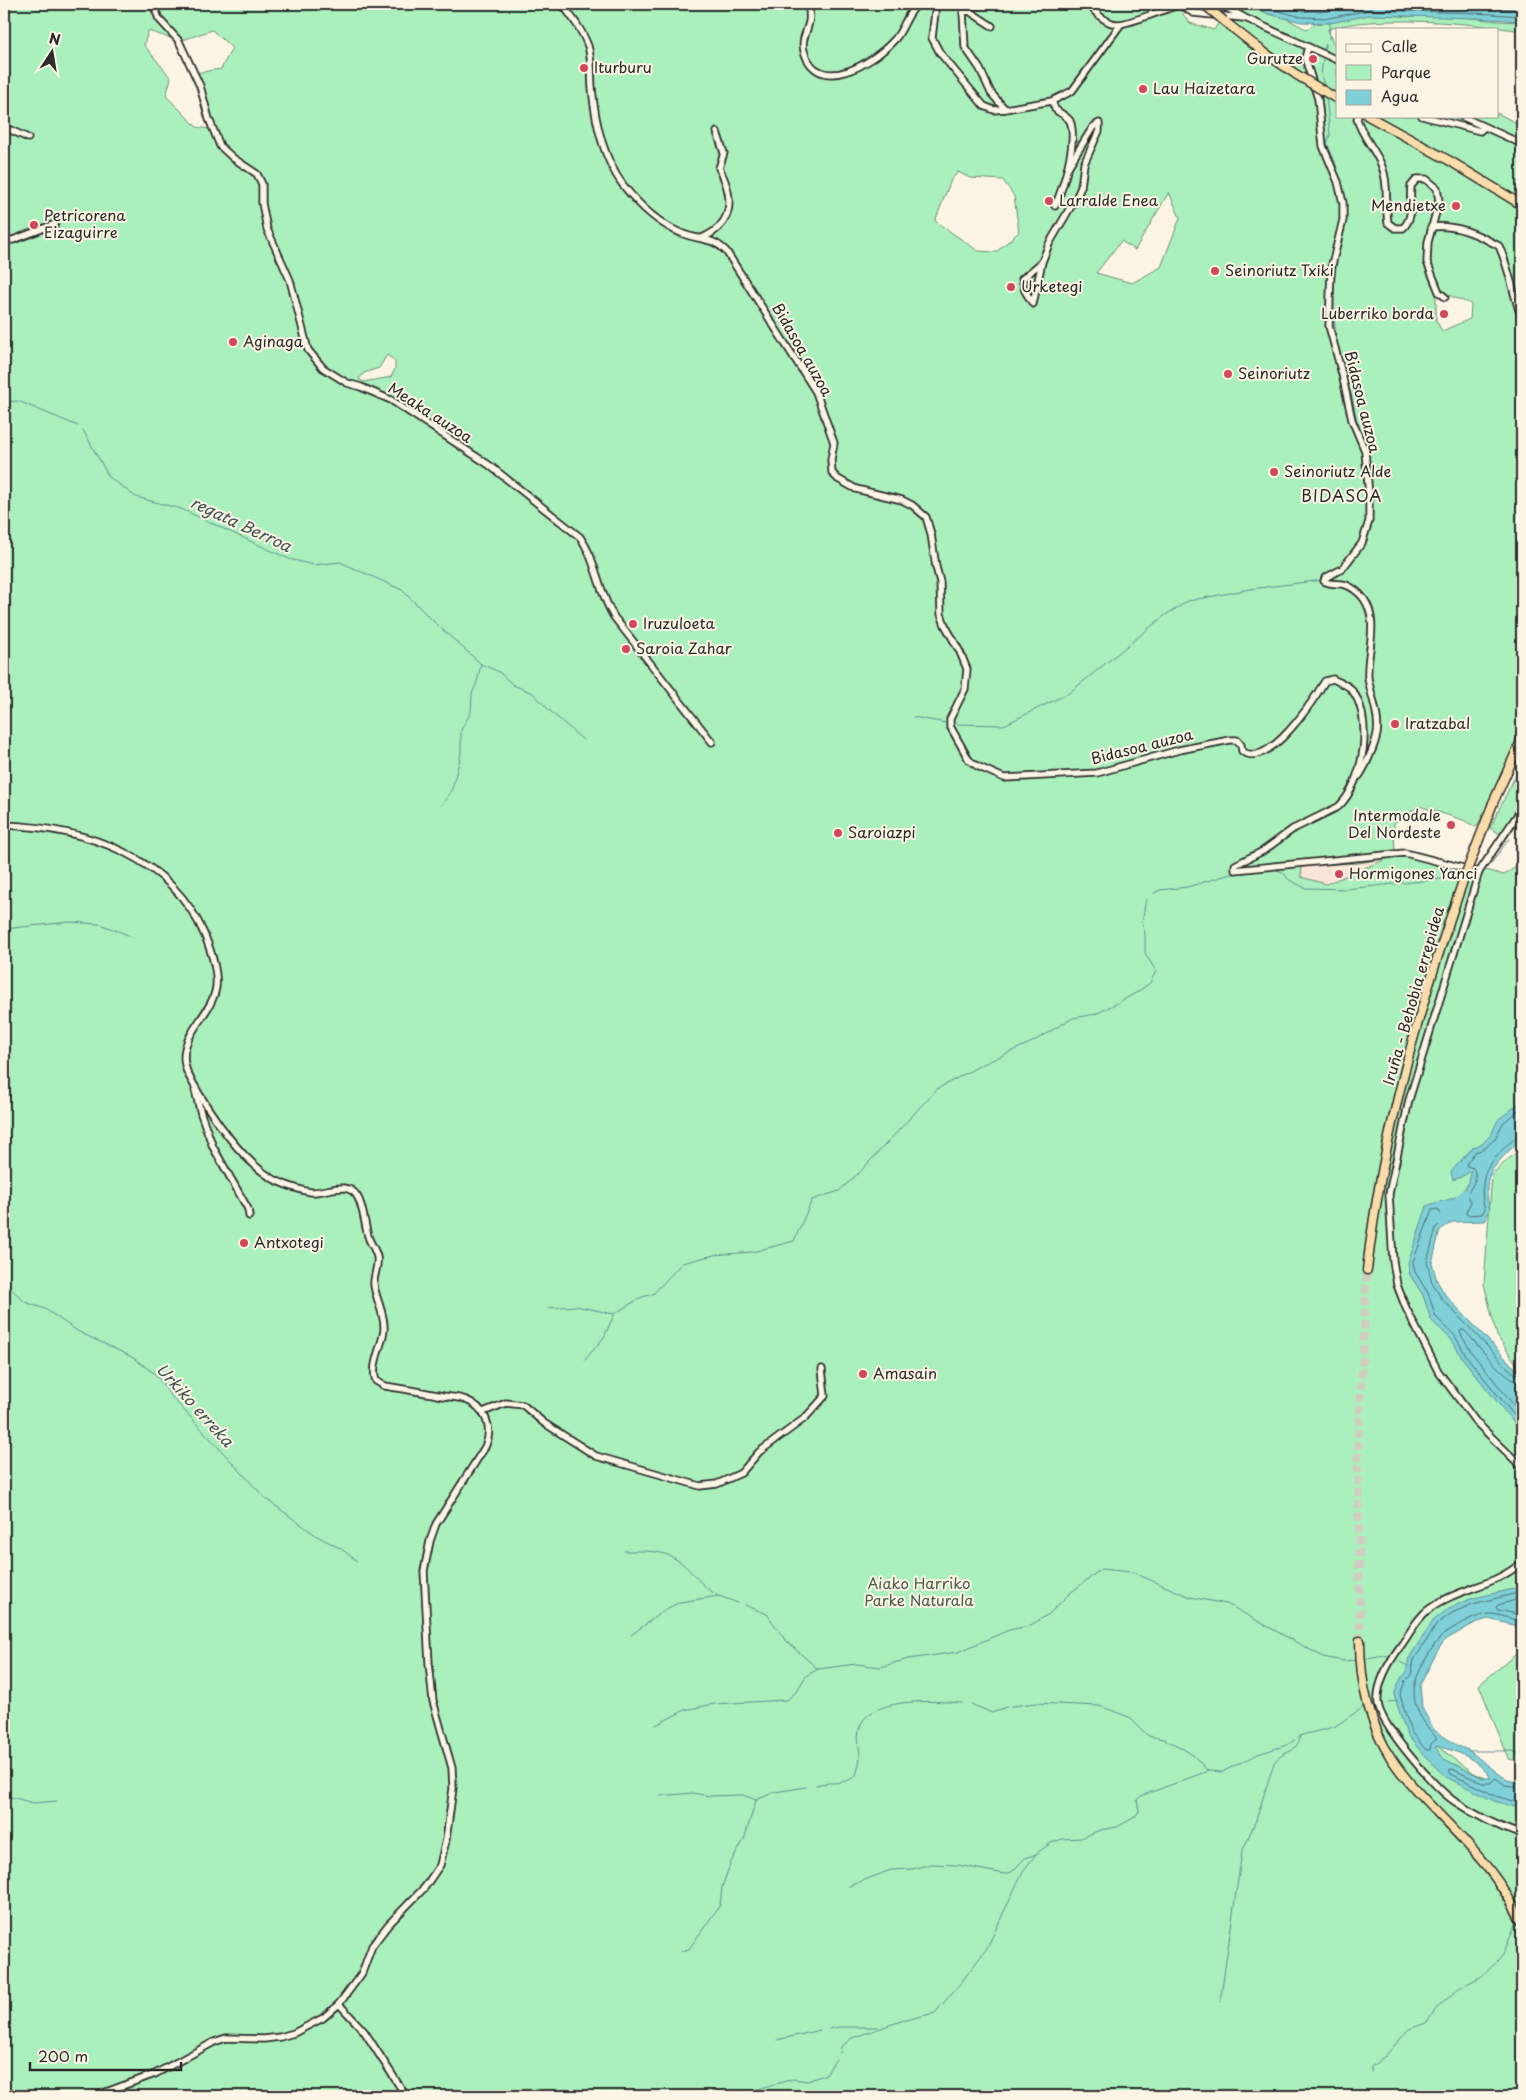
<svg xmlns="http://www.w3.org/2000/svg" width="1526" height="2100" font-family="'Playpen Sans',sans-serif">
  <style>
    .built { fill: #fce5d8 }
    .green { fill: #aaf0bc; stroke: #6a8e74; fill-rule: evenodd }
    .water { fill: #7fd0d8; stroke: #5d8e93; fill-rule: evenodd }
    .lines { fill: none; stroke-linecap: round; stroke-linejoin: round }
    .shore { stroke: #4d6d70; stroke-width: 1 }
    .stream { stroke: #5d8e93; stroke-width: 1 }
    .river { stroke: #7fd0d8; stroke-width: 9 }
    .highway-tunnel { stroke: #d2cdc0; stroke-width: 8; stroke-dasharray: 8 4; stroke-linecap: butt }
    .minor-casing { stroke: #2b2b2b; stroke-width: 9 }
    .highway-casing { stroke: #2b2b2b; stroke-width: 11 }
    .minor { stroke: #fcf5e5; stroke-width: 5.5 }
    .highway { stroke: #fbddab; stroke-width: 8 }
    .highway-bridge-casing { stroke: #2b2b2b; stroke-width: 11; stroke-linecap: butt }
    .highway-bridge { stroke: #fbddab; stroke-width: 8 }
    .poi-dot { fill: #d1495b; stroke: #fcf5e5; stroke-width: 2 }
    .labels { text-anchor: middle; stroke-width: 4; stroke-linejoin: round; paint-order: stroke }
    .poi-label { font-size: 15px; fill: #2b2b2b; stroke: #fcf5e5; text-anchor: start }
    .street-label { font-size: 15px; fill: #2b2b2b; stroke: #fcf5e5 }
    .park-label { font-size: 15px; fill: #4b5c4f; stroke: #fcf5e5 }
    .neighbourhood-label { font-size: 16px; letter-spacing: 1px; fill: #2b2b2b; stroke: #fcf5e5 }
    .water-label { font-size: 16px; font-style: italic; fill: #405456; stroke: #fcf5e5 }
  </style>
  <rect width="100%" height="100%" fill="#fcf5e5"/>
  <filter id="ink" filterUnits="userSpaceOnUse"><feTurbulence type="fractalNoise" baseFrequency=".02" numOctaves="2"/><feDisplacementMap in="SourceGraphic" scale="10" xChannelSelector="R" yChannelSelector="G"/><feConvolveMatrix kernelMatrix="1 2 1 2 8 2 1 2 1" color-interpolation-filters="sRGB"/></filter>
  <g filter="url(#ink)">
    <path class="built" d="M1394,856L1336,882L1322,884L1300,877L1301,866L1333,865L1335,867Z"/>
    <g class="green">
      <path d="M4,4H1175L1190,23L1214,30L1229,4H1247L1263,12L1272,11L1306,29L1316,24L1380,13L1408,17L1425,13L1498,21L1522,22V31C1470,23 1378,14 1328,29L1333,44L1337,45V116H1497V113L1522,126V729L1486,810L1476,827L1463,820L1419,806L1394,823L1395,856L1411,850L1504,875L1522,863V1119L1458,1196L1452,1199L1431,1219L1422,1272L1522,1403V1595L1456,1622L1416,1676L1418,1721L1437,1746L1474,1773L1522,1794V2096H4ZM212,30L232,48L221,69L195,73L209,129L197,127L166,96L171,78L144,45L148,31L180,41ZM958,172L970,178L1003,180L1014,196L1019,232L996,252L978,251L935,221L951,180ZM1169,192L1180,218L1161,267L1132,283L1096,273L1121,241L1135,250ZM1436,290L1471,304L1470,319L1442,331L1436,320ZM387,355L395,361V369L391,377L363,382L359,379L364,373L379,368ZM1391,857L1326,884L1301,877L1302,866L1359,863Z"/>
      <path d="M1522,762V816L1507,838L1490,828Z"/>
      <path d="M1522,1147V1372L1497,1336L1484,1284L1492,1174Z"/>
      <path d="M1522,1649V1762L1509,1759L1479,1685Z"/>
    </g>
    <g class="water">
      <path d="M1250,4H1522V21L1475,18L1369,15L1330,23L1301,22L1268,14Z"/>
      <path d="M1522,1101V1139C1513,1147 1495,1163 1490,1174C1485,1184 1487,1199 1490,1209L1485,1221L1452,1222L1440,1230L1432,1263L1437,1281L1446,1296L1512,1365L1522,1373V1433L1463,1359L1451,1339L1431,1320L1423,1295L1410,1275L1408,1263L1427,1206C1447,1197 1468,1203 1471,1171L1461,1177L1453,1180L1451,1172L1473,1147L1481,1145L1491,1135L1498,1120Z"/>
      <path d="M1522,1587V1627L1488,1619L1475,1623L1445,1640L1438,1650L1420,1685L1422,1708L1434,1730L1458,1746L1468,1750L1507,1780L1522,1783V1809L1494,1801L1448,1778L1425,1756L1407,1735L1394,1695L1401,1678L1406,1673L1409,1658L1433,1621L1449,1608L1470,1599ZM1437,1746C1461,1753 1475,1757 1491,1778H1483L1444,1759L1435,1747Z"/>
    </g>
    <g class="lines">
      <g class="shore">
        <path d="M1260,4L1270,9L1302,17L1329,18L1369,10L1475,13L1522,16"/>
        <path d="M1274,4L1303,11H1328L1369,4L1476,6L1522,10"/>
        <path d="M1522,1107L1503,1123L1495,1139L1484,1149L1475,1152L1467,1163V1166L1473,1168C1479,1177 1472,1186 1467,1194L1471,1202L1466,1212L1467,1215L1482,1214L1485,1209C1481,1198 1482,1186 1485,1174C1487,1165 1513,1136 1522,1135"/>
        <path d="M1522,1377L1518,1376L1508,1368L1442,1299L1432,1283L1427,1262L1436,1228L1444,1220L1438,1209L1432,1210L1413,1262L1415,1272L1428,1293L1436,1317L1455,1336L1467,1357L1522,1425"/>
        <path d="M1522,1383C1505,1382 1477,1343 1464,1330H1461L1460,1333L1472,1353L1522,1415"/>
        <path d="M1522,1592L1472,1604L1452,1613L1437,1624L1414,1660L1411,1675L1405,1681L1400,1695L1411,1732L1426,1750H1430L1431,1744L1437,1738C1424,1725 1410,1704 1415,1684C1417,1672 1433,1645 1441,1637C1448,1629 1478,1614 1489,1614C1499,1614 1512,1619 1522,1622"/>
        <path d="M1522,1598L1498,1605L1496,1607L1498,1610L1522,1615"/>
        <path d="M1522,1787L1505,1785L1496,1778L1490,1783H1482L1452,1769L1449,1770L1451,1774L1496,1796L1522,1804"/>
      </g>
      <g class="stream">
        <path d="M1329,39L1330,22"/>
        <path d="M1324,49L1326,44"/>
        <path d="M1323,59L1321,75L1325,89"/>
        <path d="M1326,96L1330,135L1327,143L1335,162L1347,206L1343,232"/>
        <path d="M1336,341L1333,292L1338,253"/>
        <path d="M1334,354L1339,372"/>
        <path d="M1348,387L1351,393L1357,421L1367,449"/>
        <path d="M4,402L18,401L78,426"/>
        <path d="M83,430L109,477L136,497L181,509L289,559L314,565L340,562L402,590L432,620L481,664L477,682L472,694L471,712L461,730V754L452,789L442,805"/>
        <path d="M1368,455L1369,469"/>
        <path d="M1372,493V506"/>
        <path d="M1336,575L1349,568L1355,556"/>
        <path d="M481,664L499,672L513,685L533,693L550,711L583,740"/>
        <path d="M913,717L946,723"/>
        <path d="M955,724L1004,725L1069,693L1164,616L1188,601L1250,589L1323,580"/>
        <path d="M1490,865L1509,839"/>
        <path d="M1467,878L1472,879"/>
        <path d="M1154,893L1160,890L1187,887L1231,874L1273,869L1283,872L1288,879L1305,888L1347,889L1460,877"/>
        <path d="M4,929L69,922L100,924L133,937"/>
        <path d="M4,1282L25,1302L45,1309L79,1332L132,1357L154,1373L162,1383L170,1395L266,1499L317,1536L340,1548L357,1561"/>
        <path d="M548,1308L576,1306L614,1314L642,1297L653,1294L682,1263L714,1255L752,1252L794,1241L812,1200L839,1191L859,1173L937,1089L981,1065L1032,1042L1073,1018L1096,1014L1136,993L1150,983L1156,971L1145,953V934L1142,922L1146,899"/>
        <path d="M585,1360L604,1337L614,1315"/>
        <path d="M624,1551C653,1551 670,1549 691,1572C700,1581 706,1589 717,1595"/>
        <path d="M745,1605L767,1614L786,1641L818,1669"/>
        <path d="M631,1635L666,1609L680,1602L719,1596L738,1603"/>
        <path d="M1363,1659L1383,1655L1388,1656"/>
        <path d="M1400,1662L1408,1666"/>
        <path d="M1388,1702L1398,1701"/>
        <path d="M971,1704L992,1713L1006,1707L1035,1703L1100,1706L1129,1717L1148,1736L1164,1739L1178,1746L1193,1755L1208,1771L1222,1772L1258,1754L1287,1745L1302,1735L1334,1727L1365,1706"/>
        <path d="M656,1725L685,1710L714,1704L787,1700L796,1692L806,1676L818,1669L856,1664L880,1667L908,1659L958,1652L1009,1630L1029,1626L1049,1614L1069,1594L1101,1569L1132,1572L1190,1597L1227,1604L1323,1657L1343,1661L1357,1660"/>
        <path d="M1469,1751H1513L1522,1755"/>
        <path d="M816,1785C835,1780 838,1787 856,1776C857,1770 860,1763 860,1757C860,1745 855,1735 862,1722C877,1697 937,1701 962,1703"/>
        <path d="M4,1795L33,1803L57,1801"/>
        <path d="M660,1796L693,1793L709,1796L743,1795L756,1800"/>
        <path d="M849,1886L891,1870L912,1869L931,1864L958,1865L1004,1874L1012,1872L1025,1858L1036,1854"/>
        <path d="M681,1951L689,1949L720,1905L722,1887L731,1862L744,1840L756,1800L775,1792L806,1787"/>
        <path d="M1220,2002L1242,1852L1256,1820L1274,1763C1283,1749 1295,1757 1301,1736"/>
        <path d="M829,2029L839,2027H878"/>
        <path d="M777,2040L820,2030"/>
        <path d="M840,2053L841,2047L852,2038L901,2021L935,2013L963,1980L987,1948L1023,1871L1037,1853L1051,1843L1062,1839L1081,1838L1100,1830L1117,1827L1135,1817L1139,1811L1137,1800L1141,1796L1208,1771"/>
        <path d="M1371,2072V2067L1386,2055L1409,2029L1426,2023L1436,2009L1459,1988L1482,1976L1497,1962L1503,1955L1516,1922"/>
        <path d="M740,2096L751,2091L793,2079L808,2081L826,2074L836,2059"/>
      </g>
      <path class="river" d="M1441,1221L1465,1194"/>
      <path class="highway-tunnel" d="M1360,1641L1358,1446L1367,1270"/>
      <g class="minor-casing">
        <g id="minor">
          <path d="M153,4L159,19L179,41L200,86L209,119L220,146L233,158L257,174L262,184V203L267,229L290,280L308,350L323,368L347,383L361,387L391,400L489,465L580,537C597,561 598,592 614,617L712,742"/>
          <path d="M562,4C572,17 582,30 588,46C592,59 591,74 592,88C595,121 603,158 623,185C638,204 659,224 681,233C699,241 711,236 726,251L816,392L834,443L831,460L832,473L838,479L856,489L902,500L912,505L926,517L931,534L936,567L940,582L941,614L945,625L960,652L967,669L965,689L950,719V726L969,760L977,766L1004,778L1097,773L1179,750L1230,740H1237L1241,745L1242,751C1268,771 1313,701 1325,681L1333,679C1338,682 1346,684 1350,688C1375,715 1364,784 1338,807L1293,829L1263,851L1235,865V870L1405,853L1479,872"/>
          <path d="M807,4C816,24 799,35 804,51C818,98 875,62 895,39C904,29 907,12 918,4"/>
          <path d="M936,4L932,38L940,53L984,106L994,110L1005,109"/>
          <path d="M1090,4C1094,13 1107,24 1118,24C1126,25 1168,8 1179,5"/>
          <path d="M1179,4L1193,13L1243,18"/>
          <path d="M1220,4L1245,18L1337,60"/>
          <path d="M992,26L969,11L963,12L965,47L980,69L991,93L1005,109L1052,101L1072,91L1121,24"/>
          <path d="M1308,47L1305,58L1318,99L1323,146L1338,182L1343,203V220L1331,269L1329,326L1342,374L1352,420L1365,451L1369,495V521L1362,543L1342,569L1325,578L1324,581C1330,585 1336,583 1342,584C1350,585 1360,593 1364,599C1380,622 1366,653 1368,678C1371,696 1380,716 1377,734C1375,745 1365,768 1359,776"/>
          <path d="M1052,101L1055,109C1059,113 1067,116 1070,121C1078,140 1063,188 1055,206"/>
          <path d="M1358,116L1357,119C1362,136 1374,148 1381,164C1389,182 1385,204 1388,223L1395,228H1403C1415,216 1409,201 1411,186L1417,179H1426L1437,188L1439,201L1428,242L1427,262L1439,292L1445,297"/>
          <path d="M1422,116L1480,131L1484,127"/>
          <path d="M1461,116L1522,144"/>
          <path d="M4,127L28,138"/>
          <path d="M1431,227C1456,224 1477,234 1499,246C1510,270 1513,295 1522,319"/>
          <path d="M702,238C735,224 734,196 719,168L724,153L717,132"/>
          <path d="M4,240H13L55,224"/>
          <path d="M1042,262L1033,304L1025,291L1022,279L1042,262L1049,244L1077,196L1081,187L1084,164L1099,131V123L1093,127L1068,167"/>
          <path d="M1522,808L1479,872L1409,1100L1389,1194L1393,1261L1397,1285L1406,1308L1438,1371L1476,1422L1522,1467"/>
          <path d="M4,825C85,828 171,855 205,936C211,951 218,971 216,987C212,1018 170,1039 189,1076C208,1111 246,1170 284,1184C292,1187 303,1191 311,1192C326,1193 347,1180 357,1196C364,1207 364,1225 369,1239C371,1244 376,1251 377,1257C379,1266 373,1276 374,1285C376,1300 385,1314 384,1329C383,1345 370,1365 376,1381L385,1386C404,1389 423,1392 443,1396C450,1397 459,1397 466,1400C485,1407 494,1428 485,1447L436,1524L430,1541L424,1571L429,1663L433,1701L452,1768L453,1788L446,1840L440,1865L425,1887L388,1925L372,1946L362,1973L339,2004L323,2018L294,2033L280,2037L264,2039L226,2038L214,2042L155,2074L95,2096"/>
          <path d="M195,1090L201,1114L213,1147L248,1209L249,1216"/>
          <path d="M483,1412L506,1403L523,1405L544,1423L596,1456L700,1486L717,1484L741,1473L759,1452L805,1418L825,1396L822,1369"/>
          <path d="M1522,1562C1495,1587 1456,1588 1428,1610C1417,1618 1410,1633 1402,1644C1391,1659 1376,1683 1378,1703C1380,1725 1435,1788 1454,1801C1475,1815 1499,1827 1522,1835"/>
          <path d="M339,2004L364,2031L406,2096"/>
        </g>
      </g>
      <g class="highway-casing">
        <g id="highway">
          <path d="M1224,21L1262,51L1297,75"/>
          <path d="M1368,116L1450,161L1522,205"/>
          <path d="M1493,803L1522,739"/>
          <path d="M1367,1270C1382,1137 1419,1007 1463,881"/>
          <path d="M1360,1641C1360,1683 1369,1723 1391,1758C1412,1790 1442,1816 1467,1844C1489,1867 1508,1894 1522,1922"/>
        </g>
      </g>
      <use href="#minor" class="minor"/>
      <use href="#highway" class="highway"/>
      <g class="highway-bridge-casing">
        <g id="highway-bridge">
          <path d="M1206,6L1224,21"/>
          <path d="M1297,75L1337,99"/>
          <path d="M1463,881L1493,803"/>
        </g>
      </g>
      <use href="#highway-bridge" class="highway-bridge"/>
    </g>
  </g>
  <g class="poi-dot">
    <circle cx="1313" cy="59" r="5"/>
    <circle cx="584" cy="68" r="5"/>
    <circle cx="1143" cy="89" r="5"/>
    <circle cx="1049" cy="201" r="5"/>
    <circle cx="1456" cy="206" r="5"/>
    <circle cx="34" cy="225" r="5"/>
    <circle cx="1215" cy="271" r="5"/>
    <circle cx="1011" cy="287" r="5"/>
    <circle cx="1444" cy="314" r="5"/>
    <circle cx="233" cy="342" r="5"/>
    <circle cx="1228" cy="374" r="5"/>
    <circle cx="1274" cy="472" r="5"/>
    <circle cx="633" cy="624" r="5"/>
    <circle cx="626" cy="649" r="5"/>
    <circle cx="1395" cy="724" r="5"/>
    <circle cx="1451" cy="825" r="5"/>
    <circle cx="838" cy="833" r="5"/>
    <circle cx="1339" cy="874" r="5"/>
    <circle cx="244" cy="1243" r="5"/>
    <circle cx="863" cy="1374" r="5"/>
  </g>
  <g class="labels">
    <g class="poi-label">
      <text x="1303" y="64" text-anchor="end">Gurutze</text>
      <text x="594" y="73">Iturburu</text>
      <text x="1153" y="94">Lau Haizetara</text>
      <text x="1059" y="206">Larralde Enea</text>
      <text x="1446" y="211" text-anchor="end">Mendietxe</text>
      <text x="44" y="221">Petricorena<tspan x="44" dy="17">Eizaguirre</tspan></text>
      <text x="1225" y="276">Seinoriutz Txiki</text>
      <text x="1021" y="292">Urketegi</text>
      <text x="1434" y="319" text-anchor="end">Luberriko borda</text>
      <text x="243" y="347">Aginaga</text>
      <text x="1238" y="379">Seinoriutz</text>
      <text x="1284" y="477">Seinoriutz Alde</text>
      <text x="643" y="629">Iruzuloeta</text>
      <text x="636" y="654">Saroia Zahar</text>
      <text x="1405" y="729">Iratzabal</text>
      <text x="1441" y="821" text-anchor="end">Intermodale<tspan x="1441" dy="17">Del Nordeste</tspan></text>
      <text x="848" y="838">Saroiazpi</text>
      <text x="1349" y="879">Hormigones Yanci</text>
      <text x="254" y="1248">Antxotegi</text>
      <text x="873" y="1379">Amasain</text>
    </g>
    <g class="street-label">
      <text transform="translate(802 350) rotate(60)" y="5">Bidasoa auzoa</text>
      <text transform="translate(1362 402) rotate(76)" y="5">Bidasoa auzoa</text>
      <text transform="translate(430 413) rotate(33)" y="5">Meaka auzoa</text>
      <text transform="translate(1142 747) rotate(-14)" y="5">Bidasoa auzoa</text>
      <text transform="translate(1414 996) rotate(-74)" y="5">Iruña - Behobia errepidea</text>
    </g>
    <g class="park-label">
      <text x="919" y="1589">Aiako Harriko<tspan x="919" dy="17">Parke Naturala</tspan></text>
    </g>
    <g class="neighbourhood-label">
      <text x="1342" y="502">BIDASOA</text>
    </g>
    <g class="water-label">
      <text transform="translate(241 524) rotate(25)" y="6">regata Berroa</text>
      <text transform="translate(195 1405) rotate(48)" y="6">Urkiko erreka</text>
    </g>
  </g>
  <rect width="1526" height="2100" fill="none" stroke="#fcf5e5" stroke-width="20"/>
  <rect x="10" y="10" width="1506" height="2080" fill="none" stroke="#2b2b2b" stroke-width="2" filter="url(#ink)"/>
  <rect x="1336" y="28" width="162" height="90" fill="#fcf5e5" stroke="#a8a49b"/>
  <rect x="1346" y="44" width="25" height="8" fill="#fcf5e5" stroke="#a8a49b"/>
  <text x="1381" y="52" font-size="15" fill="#2b2b2b">Calle</text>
  <rect x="1346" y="65" width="25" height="15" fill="#aaf0bc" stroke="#a8a49b"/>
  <text x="1381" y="78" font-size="15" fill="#2b2b2b">Parque</text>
  <rect x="1346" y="90" width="25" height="15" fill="#7fd0d8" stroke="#a8a49b"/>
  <text x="1381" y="102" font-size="15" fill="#2b2b2b">Agua</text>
  <g transform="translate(52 52) rotate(12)" stroke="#fcf5e5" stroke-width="4" paint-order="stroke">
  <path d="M0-4L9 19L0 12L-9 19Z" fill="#2b2b2b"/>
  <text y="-8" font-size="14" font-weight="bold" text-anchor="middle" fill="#2b2b2b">N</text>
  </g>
  <path d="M30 2062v8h151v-8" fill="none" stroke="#2b2b2b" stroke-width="2.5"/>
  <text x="38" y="2062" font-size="15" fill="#2b2b2b" stroke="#fcf5e5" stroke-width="4" paint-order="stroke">200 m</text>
</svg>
